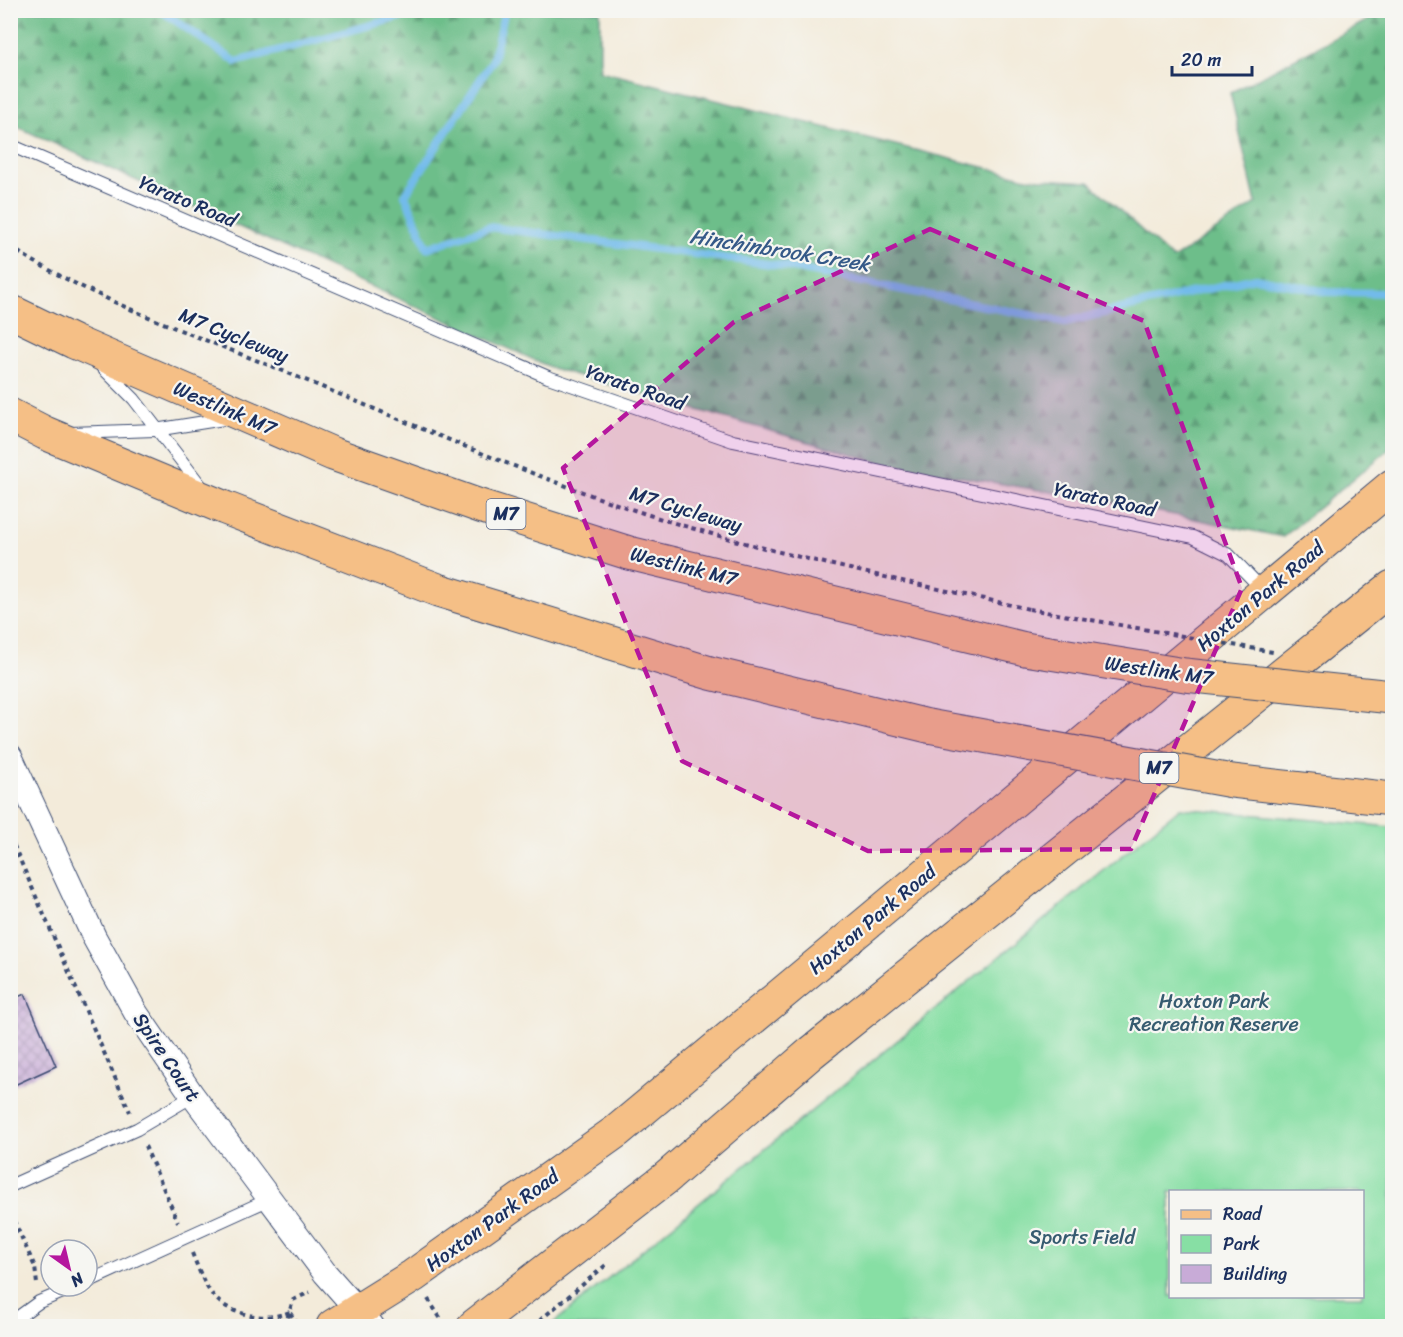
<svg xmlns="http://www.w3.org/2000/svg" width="1403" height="1337" font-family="Sriracha,sans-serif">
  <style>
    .green { fill: #87dfa4; stroke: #518781; stroke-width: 1.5; fill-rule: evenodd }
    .forest { fill: url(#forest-firs); stroke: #447674; stroke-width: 1.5 }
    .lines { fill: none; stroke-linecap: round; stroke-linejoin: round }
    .stream { stroke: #72bbea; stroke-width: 8 }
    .building { fill: url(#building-cross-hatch) }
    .lane-casing { stroke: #3b4b71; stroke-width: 14 }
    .street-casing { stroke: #3b4b71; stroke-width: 26 }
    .primary-casing { stroke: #3b4b71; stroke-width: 35 }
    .highway-casing { stroke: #3b4b71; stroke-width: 35 }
    .path { stroke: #3b4b71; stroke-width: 4; stroke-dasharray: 4.5 4.5; stroke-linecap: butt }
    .lane { stroke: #fff; stroke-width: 12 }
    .street { stroke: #fff; stroke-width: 24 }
    .primary { stroke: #f5bf86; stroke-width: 33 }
    .highway { stroke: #f5bf86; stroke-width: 33 }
    .highway-bridge-casing { stroke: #3b4b71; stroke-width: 35; stroke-linecap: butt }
    .path-bridge { stroke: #3b4b71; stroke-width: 4; stroke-dasharray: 4.5 4.5; stroke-linecap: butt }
    .highway-bridge { stroke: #f5bf86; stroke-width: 33 }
    .marked { fill: #b5179e; fill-opacity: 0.2; stroke: #b5179e; stroke-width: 4.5; stroke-dasharray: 12 8; stroke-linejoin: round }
    .labels { text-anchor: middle; stroke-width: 4.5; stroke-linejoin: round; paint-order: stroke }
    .shield { fill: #f6f6f2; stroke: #5d6b8a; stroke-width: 1.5 }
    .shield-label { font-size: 18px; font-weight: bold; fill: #1b2f5e }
    .street-label { font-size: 20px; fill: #1b2f5e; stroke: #f6f6f2 }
    .park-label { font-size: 20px; fill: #365b70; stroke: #f6f6f2 }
    .water-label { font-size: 21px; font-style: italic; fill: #355988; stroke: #f6f6f2 }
  </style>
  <defs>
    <pattern id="forest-firs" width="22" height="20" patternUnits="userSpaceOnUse" patternTransform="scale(1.5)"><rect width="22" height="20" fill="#6dbe8a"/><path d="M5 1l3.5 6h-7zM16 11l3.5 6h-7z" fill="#599b74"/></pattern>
    <pattern id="building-cross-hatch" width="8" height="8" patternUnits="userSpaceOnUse" patternTransform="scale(1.5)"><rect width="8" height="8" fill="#c8abd7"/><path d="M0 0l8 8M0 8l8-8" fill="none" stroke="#a28cb2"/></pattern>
  </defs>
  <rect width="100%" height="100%" fill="#f6f6f2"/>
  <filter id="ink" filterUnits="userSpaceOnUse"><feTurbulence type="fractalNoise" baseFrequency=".0167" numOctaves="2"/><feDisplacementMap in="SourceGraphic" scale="12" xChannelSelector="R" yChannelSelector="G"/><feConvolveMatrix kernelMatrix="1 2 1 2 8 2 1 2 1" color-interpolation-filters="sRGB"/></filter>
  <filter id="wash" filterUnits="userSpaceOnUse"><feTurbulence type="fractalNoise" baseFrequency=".008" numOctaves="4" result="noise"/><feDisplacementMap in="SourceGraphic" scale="24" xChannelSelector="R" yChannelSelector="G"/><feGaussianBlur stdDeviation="1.35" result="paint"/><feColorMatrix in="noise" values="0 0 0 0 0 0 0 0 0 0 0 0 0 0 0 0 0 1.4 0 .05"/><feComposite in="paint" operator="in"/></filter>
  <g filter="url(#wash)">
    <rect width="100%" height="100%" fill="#f3ebda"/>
    <path class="green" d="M1180,808L1392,827V1326H550ZM1170,1192H1362V1296H1170Z"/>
    <path class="forest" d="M11,10L600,11V71L1027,178L1089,182L1173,259L1256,203L1230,93L1385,11H1392V447L1283,537L1115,503L885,464L552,368L11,124Z"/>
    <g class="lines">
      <g class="stream">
        <path d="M160,10L236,62L426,10"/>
        <path d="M505,10L493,60L405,195L427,248L489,227L777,265L1065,322L1255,278L1327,292L1392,293"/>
      </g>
    </g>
    <g id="blocks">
      <path class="building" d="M25,994L56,1066L10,1087V1000Z"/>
    </g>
  </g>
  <g filter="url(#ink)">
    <use href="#blocks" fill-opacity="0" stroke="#3b4b71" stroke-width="1.5"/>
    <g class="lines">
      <g class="lane-casing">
        <g id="lane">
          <path d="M10,145L548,377L733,441L1193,537L1229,555L1263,590"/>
          <path d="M102,367L134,399L200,485"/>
          <path d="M71,433L155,430L230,418"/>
          <path d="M10,1186L137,1129L193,1096"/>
          <path d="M87,1282L270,1199"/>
          <path d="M10,1323L39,1302L77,1286"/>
        </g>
      </g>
      <g class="street-casing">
        <path id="street" d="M10,756L94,937L136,1013L193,1096L325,1273L372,1326"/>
      </g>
      <g class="primary-casing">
        <g id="primary">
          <path d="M333,1326L413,1276L617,1131L1392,486"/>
          <path d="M474,1326L666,1178L811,1053L1392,587"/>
        </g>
      </g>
      <g class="highway-casing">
        <g id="highway">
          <path d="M10,311L74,342L333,454L480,506L629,553L1025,649"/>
          <path d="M10,415L45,433L225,508L438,590L710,673L928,726"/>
        </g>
      </g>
      <g class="path">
        <path d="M10,247C96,301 195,335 288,373C405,421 522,473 643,513C769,554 900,580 1029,609"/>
        <path d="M10,837L130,1112"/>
        <path d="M145,1146L178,1222"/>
        <path d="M10,1212L35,1267L37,1284"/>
        <path d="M192,1253C205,1285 211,1307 249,1315C263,1318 276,1317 290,1312"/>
        <path d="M428,1299L445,1325"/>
        <path d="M290,1313L299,1326"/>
        <path d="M285,1326L293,1300L310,1292"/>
        <path d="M533,1326L606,1265"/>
      </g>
      <use href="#lane" class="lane"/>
      <use href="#street" class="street"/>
      <use href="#primary" class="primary"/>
      <use href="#highway" class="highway"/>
      <g class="highway-bridge-casing">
        <g id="highway-bridge">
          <path d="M1025,649L1185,675L1392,697"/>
          <path d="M928,726L1232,781L1392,799"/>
        </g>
      </g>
      <path class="path-bridge" d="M1029,609L1273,652"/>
      <use href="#highway-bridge" class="highway-bridge"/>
    </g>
  </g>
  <path class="marked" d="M930,229L1144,321L1242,588L1131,849L868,851L682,761L563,468L734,322Z"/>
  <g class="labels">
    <g class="shield">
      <rect x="486.5" y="499" width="39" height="30" rx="4.5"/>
      <rect x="1139.5" y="753" width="39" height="30" rx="4.5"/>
    </g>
    <g class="shield-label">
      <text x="506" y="520">M7</text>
      <text x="1159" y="774">M7</text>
    </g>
    <g class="street-label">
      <text transform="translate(188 201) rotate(23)" y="7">Yarato Road</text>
      <text transform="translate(234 335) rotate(22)" y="7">M7 Cycleway</text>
      <text transform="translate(636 387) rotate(19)" y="7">Yarato Road</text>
      <text transform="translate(225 408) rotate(23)" y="7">Westlink M7</text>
      <text transform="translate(1105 499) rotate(12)" y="7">Yarato Road</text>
      <text transform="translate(686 509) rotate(17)" y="7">M7 Cycleway</text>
      <text transform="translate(684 566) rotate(14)" y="7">Westlink M7</text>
      <text transform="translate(1260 596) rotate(-40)" y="7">Hoxton Park Road</text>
      <text transform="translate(1159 670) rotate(8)" y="7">Westlink M7</text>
      <text transform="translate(872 919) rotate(-40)" y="7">Hoxton Park Road</text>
      <text transform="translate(167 1057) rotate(56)" y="7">Spire Court</text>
      <text transform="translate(492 1220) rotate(-36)" y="7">Hoxton Park Road</text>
    </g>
    <g class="park-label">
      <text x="1214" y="1008">Hoxton Park<tspan x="1214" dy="23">Recreation Reserve</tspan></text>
      <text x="1082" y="1244">Sports Field</text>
    </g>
    <g class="water-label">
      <text transform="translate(780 250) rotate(9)" y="7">Hinchinbrook Creek</text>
    </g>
  </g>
  <rect width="1403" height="1337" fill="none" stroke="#f6f6f2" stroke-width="36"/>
  <rect x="1169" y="1190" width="195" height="108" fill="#f6f6f2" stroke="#9ea6b7" stroke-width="1.5"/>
  <rect x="1181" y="1210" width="30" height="9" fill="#f5bf86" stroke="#9ea6b7" stroke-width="1.5"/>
  <text x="1223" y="1220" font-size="18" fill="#1b2f5e">Road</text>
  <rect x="1181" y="1235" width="30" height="18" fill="#87dfa4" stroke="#9ea6b7" stroke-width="1.5"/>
  <text x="1223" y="1250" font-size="18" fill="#1b2f5e">Park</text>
  <rect x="1181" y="1265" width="30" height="18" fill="#c8abd7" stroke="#9ea6b7" stroke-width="1.5"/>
  <text x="1223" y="1280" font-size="18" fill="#1b2f5e">Building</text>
  <g transform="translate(69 1268) rotate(146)"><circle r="28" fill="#f6f6f2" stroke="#9ea6b7" stroke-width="1.5"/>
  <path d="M0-4.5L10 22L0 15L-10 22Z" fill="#b5179e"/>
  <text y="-9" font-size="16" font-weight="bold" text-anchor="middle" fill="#1b2f5e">N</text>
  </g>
  <path d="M1172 66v9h80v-9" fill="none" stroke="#1b2f5e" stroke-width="3"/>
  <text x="1181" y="66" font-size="18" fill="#1b2f5e" stroke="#f6f6f2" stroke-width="4.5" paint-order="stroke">20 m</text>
</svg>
